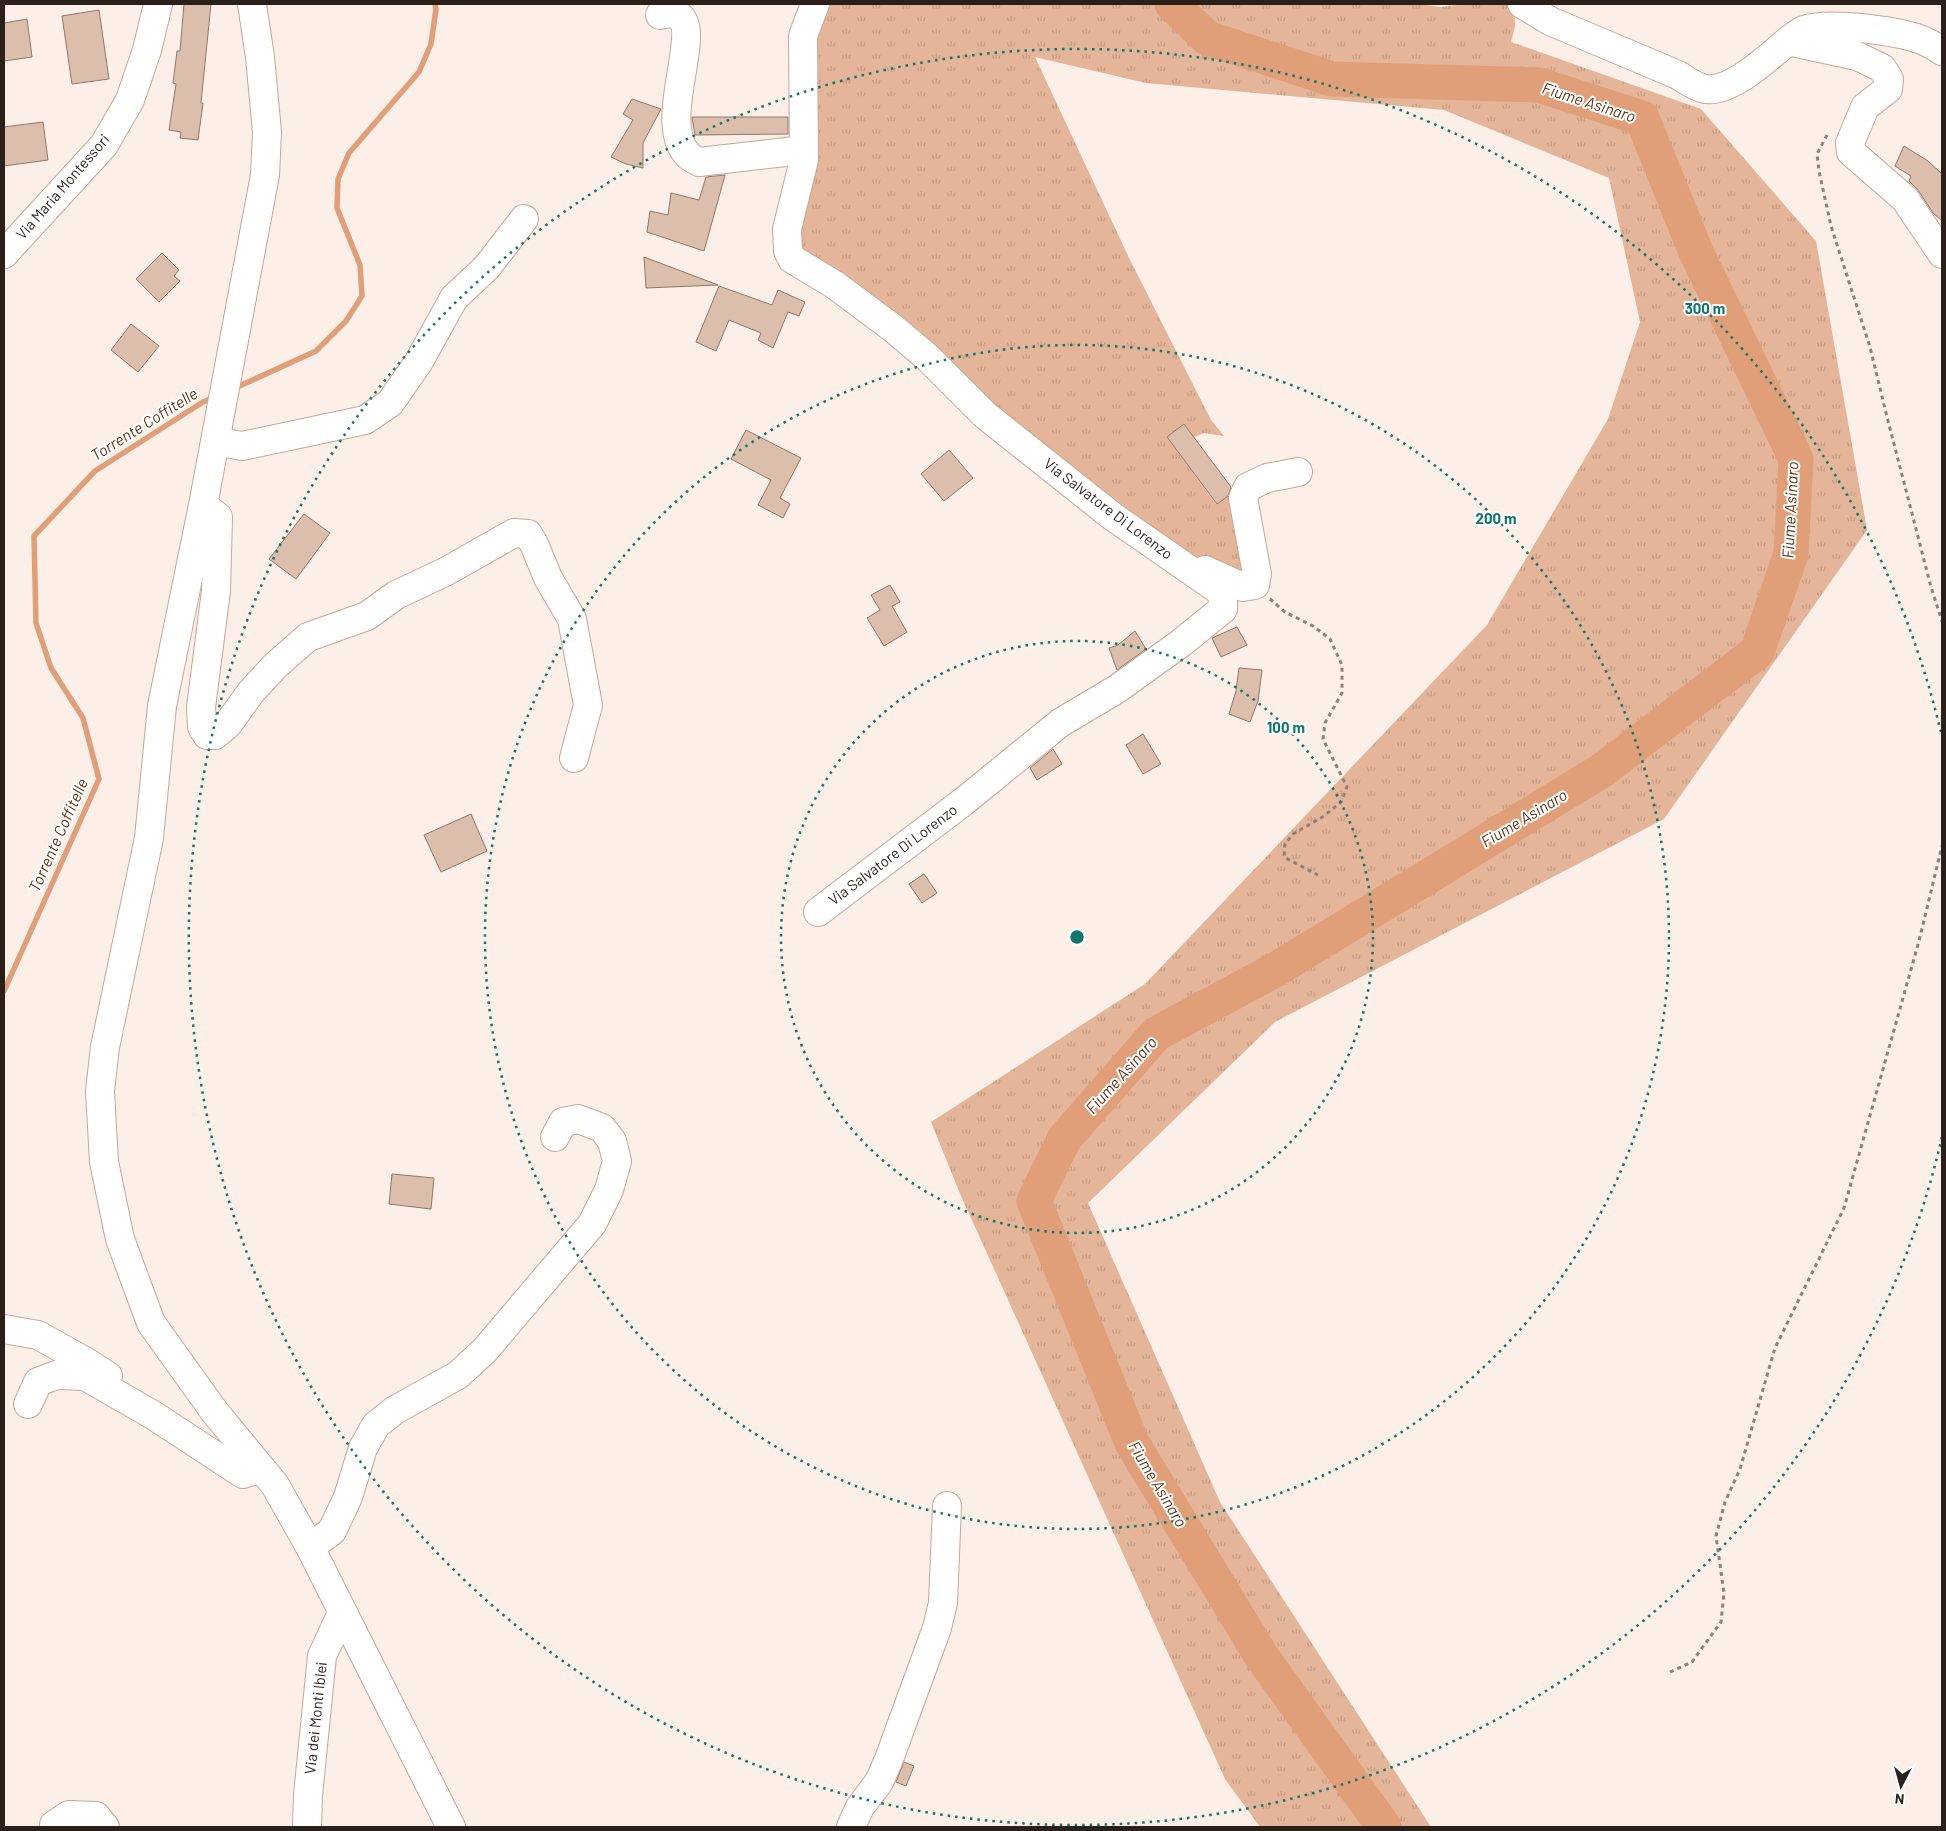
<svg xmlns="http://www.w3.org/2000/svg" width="1946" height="1831" font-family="Barlow,sans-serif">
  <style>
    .grass { fill: url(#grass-tufts) }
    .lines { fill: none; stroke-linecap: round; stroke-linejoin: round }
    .stream { stroke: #e09f78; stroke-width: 5.5 }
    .river { stroke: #e09f78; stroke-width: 35 }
    .building { fill: #dcbeac; stroke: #937767 }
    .minor-casing { stroke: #c5a897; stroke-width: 30 }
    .path { stroke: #8d827b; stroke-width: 3; stroke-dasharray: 4 4; stroke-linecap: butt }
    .minor { stroke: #fff; stroke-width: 28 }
    .ring { fill: none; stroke: #0f766e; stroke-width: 2.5; stroke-dasharray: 2.5 5 }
    .labels { text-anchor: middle; stroke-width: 4; stroke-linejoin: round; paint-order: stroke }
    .street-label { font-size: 15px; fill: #2a1f19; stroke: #fff }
    .water-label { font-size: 16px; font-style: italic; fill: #5e3316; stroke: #fff }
    .centre { fill: #0f766e; stroke: #fff; stroke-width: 2.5 }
    .ring-label { font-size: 15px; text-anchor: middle; font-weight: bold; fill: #0f766e; stroke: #fff; stroke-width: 4; stroke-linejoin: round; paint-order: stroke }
  </style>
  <defs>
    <pattern id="grass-tufts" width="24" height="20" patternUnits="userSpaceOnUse" patternTransform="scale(1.25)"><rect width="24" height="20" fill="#e4b599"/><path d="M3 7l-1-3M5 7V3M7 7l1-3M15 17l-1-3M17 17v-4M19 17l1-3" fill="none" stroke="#c49b83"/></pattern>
  </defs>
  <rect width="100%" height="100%" fill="#fbefe7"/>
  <path class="grass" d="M821,4H1417L1441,7L1466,4H1514L1515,26L1511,42L1701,109L1816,241L1867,530L1664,819L1275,1022L1088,1203L1220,1502L1431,1827H1260L1225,1779L961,1196L931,1122L1145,984L1487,625L1608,419L1640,322L1609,178L1444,110L1146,83L1035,57L1129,258L1211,420L1224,436L1204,433L1194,437L1184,424L1167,437L1216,504L1234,492L1251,571L1233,578L1154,538L797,257L807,56Z"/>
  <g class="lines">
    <g class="stream">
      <path d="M233,389L316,351L346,321L362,296L360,265L337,208L338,179L349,153L419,72L431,44L436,9L435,4"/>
      <path d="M4,991L99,779L83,718L51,668L36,623L34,536L95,471L203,402L215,397"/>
    </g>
    <path class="river" d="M1172,4L1207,38L1332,79L1539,85L1642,118L1696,252L1796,459L1791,554L1757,652L1601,771L1275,970L1156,1034L1064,1139L1034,1201L1132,1443L1262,1657L1384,1827"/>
  </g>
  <g class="building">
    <path d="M184,4H211L201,103H203L198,140L180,138L181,132L169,130L176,84L173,83L177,51H180Z"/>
    <path d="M99,10L109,79L72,84L62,16Z"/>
    <path d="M27,19L32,57L4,61V23Z"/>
    <path d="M632,99L661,109L643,143V168L626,164L611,157L633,120L623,114Z"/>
    <path d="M692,117H788V134L695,135Z"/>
    <path d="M43,122L48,160L4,166V127Z"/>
    <path d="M1904,146L1928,161L1942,174V221L1933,213L1918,190L1909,181L1911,176L1895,166Z"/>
    <path d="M725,175L704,251L647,232L650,211L668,215L671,193L699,200L706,177Z"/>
    <path d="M162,253L179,270L174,276L180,281L159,302L136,279Z"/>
    <path d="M644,257L718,285L646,288Z"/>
    <path d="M719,286L772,305L778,290L805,302L799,316L788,312L773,348L758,340L761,333L729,320L716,351L696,342Z"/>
    <path d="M131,324L159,346L138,372L111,350Z"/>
    <path d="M1184,424L1231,487L1228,496L1217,504L1167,437Z"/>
    <path d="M746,430L801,458L780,498L790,504L783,518L758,505L771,480L731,459Z"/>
    <path d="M949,450L973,478L944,501L921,474Z"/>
    <path d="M304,514L330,533L296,579L269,559Z"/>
    <path d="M890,585L900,602L892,606L907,632L884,646L867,618L880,610L871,595Z"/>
    <path d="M1237,627L1247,645L1221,657L1212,638Z"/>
    <path d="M1135,631L1146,649L1117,670L1109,648L1118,645Z"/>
    <path d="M1239,668L1262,670L1258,701L1250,722L1229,714L1236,691Z"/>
    <path d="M1143,734L1161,764L1143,774L1126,745Z"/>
    <path d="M1053,749L1062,764L1037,780L1030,768Z"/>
    <path d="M471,814L487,851L441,872L424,835Z"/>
    <path d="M924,874L937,893L922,903L909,884Z"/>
    <path d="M392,1174L434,1178L431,1209L389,1204Z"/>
    <path d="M904,1762L914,1766L906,1786L896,1782Z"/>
  </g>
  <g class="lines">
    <g class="minor-casing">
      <g id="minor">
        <path d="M252,4L260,57L267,132L265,175L203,505L162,706L149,838L105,1047L100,1091L104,1162L120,1239L151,1323L214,1411L275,1485L310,1547L451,1827"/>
        <path d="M815,4L803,36L804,160L787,229L788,251L792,259L835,285L894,329L927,357L985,415L1112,516L1220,591L1223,599V609L1181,643L1117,689L1060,723L963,802L818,912"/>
        <path d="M1522,4L1550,21L1678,75C1686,80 1695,87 1705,89C1732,93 1769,56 1788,41L1857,56L1882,68L1889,79L1888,89L1865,107L1850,143L1851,152L1905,199L1942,254"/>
        <path d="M660,15C666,14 673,12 679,16C703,33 655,125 689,156C692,159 696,160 699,162L803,150"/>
        <path d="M1788,41C1793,37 1799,32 1804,30C1828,21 1898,31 1922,40C1929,43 1936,47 1942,51"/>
        <path d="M4,254L104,145L130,100L147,50L158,4"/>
        <path d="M215,441L242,446L365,420L390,403L418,363L454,298L487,267L524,219"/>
        <path d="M203,505L218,517L216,591L201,707L202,727L207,735H215L228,724L251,692L275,666L308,637L367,616L396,595L445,572L514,533L528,534L534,544L548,578L572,619L588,705L574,758"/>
        <path d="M1205,570L1243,587L1255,585L1257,574L1243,498L1248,487L1267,478L1298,472"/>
        <path d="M4,1329L38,1335L88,1363L108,1376"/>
        <path d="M28,1404L38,1382L56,1375L85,1376L153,1415L243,1474L261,1468"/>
        <path d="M310,1547L332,1531L348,1497L363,1448L376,1425L395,1410L458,1375L485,1350L592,1224L609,1190L617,1161L612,1141L602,1128L578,1119L563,1122L555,1137"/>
        <path d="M54,1827V1825L69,1815L96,1816L105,1827"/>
        <path d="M307,1827L308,1795L322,1656L342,1613"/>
        <path d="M851,1827L860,1807L879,1782L889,1759L937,1628L943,1603L947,1506"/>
      </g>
    </g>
    <g class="path">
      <path d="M1827,135L1817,154L1819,171L1831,226L1870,347L1886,413L1931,587L1942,621"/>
      <path d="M1270,599L1285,612L1313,626L1330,639L1342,665V693L1325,723L1323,739L1347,787L1341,802L1324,816L1293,834L1285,844L1284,857L1318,875"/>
      <path d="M1670,1672L1692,1662L1721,1622L1724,1593L1716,1536L1725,1502L1740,1469L1775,1348L1844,1208L1919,941L1942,846"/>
    </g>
    <use href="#minor" class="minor"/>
  </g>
  <g class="ring">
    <circle cx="1077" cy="937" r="296"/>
    <circle cx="1077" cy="937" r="592"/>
    <path d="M1942 1137A888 888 0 1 1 1942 737"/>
  </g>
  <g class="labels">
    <g class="street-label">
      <text transform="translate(63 187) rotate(-49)" y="5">Via Maria Montessori</text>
      <text transform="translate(1108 509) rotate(37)" y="5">Via Salvatore Di Lorenzo</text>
      <text transform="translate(893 855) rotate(-37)" y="5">Via Salvatore Di Lorenzo</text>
      <text transform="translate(316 1718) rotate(-84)" y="5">Via dei Monti Iblei</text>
    </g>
    <g class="water-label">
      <text transform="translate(1589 102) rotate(18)" y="6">Fiume Asinaro</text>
      <text transform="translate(144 424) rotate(-32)" y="6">Torrente Coffitelle</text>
      <text transform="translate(1790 510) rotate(-87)" y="6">Fiume Asinaro</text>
      <text transform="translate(1524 818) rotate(-31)" y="6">Fiume Asinaro</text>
      <text transform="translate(58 835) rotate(-66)" y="6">Torrente Coffitelle</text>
      <text transform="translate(1121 1075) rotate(-48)" y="6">Fiume Asinaro</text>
      <text transform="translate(1158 1484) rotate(59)" y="6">Fiume Asinaro</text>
    </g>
  </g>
  <circle cx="1077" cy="937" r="8" class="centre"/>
  <g class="ring-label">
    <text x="1705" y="314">300 m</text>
    <text x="1496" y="524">200 m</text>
    <text x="1286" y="733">100 m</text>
  </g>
  <rect width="1946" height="1831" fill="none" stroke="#2a1f19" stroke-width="10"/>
  <g transform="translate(1901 1786) rotate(186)" stroke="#ffffff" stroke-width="4" paint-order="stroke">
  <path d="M0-4L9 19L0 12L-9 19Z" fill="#2a1f19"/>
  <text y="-8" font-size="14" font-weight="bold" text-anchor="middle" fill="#2a1f19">N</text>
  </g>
</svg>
